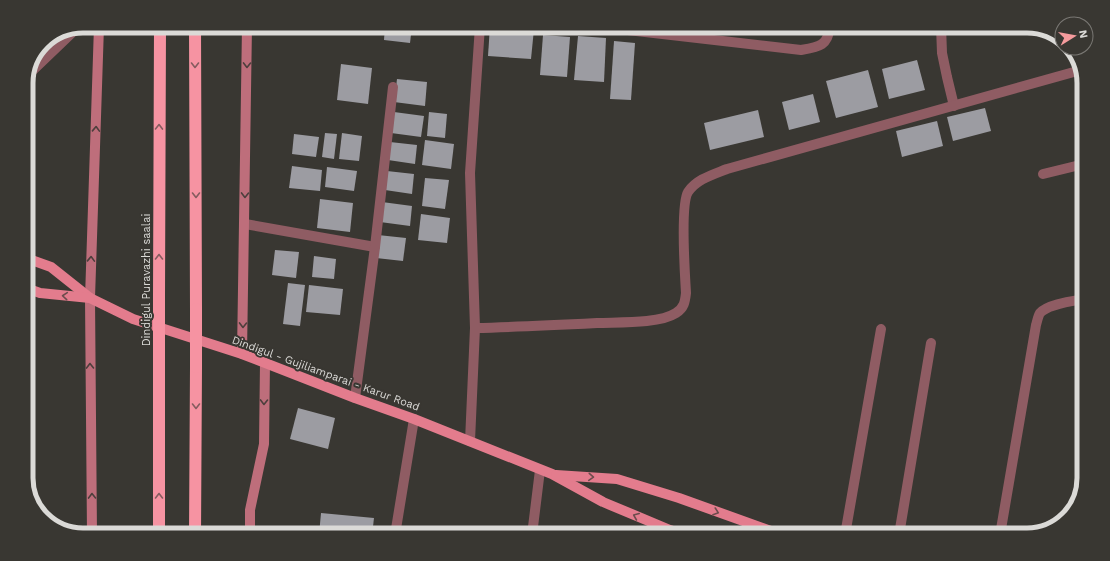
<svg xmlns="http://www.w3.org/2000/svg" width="1110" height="561" font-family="'Work Sans',sans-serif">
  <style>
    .building { fill: #9c9ca2 }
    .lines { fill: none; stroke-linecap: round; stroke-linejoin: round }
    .street { stroke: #8f5c63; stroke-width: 10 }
    .secondary { stroke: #be6e7b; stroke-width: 10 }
    .primary { stroke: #e37c8d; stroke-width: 10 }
    .highway { stroke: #f693a2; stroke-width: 12 }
    .highway-bridge { stroke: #f693a2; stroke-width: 12 }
    .oneway { stroke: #855c5f }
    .oneway2 { stroke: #4d3f3d }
    .oneway3 { stroke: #6c4c4d }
    .labels { text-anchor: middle; stroke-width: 4; stroke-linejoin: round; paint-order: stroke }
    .street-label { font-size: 11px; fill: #dbdad7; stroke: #393732 }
    .rim { fill: none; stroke: #dbdad7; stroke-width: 5 }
  </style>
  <rect width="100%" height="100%" fill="#393732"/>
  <g class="building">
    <path d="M385,26H412L410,43L384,40Z"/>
    <path d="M490,26L534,29L531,59L488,56Z"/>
    <path d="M543,35L570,37L567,77L540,75Z"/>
    <path d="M578,36L606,38L604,82L574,80Z"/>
    <path d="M614,41L635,43L631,100L610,99Z"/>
    <path d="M917,60L925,90L889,99L882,69Z"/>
    <path d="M341,64L372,68L368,104L337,100Z"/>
    <path d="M868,70L878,107L836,118L826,81Z"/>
    <path d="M397,79L427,82L425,106L394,102Z"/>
    <path d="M813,94L820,122L789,130L782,102Z"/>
    <path d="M985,108L991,131L953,141L947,117Z"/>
    <path d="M758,110L764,137L710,150L704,123Z"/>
    <path d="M394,112L424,116L421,137L391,133Z"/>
    <path d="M429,112L447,114L445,138L427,136Z"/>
    <path d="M937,121L943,146L902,157L896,131Z"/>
    <path d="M325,133L337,134L334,159L322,157Z"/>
    <path d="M342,133L362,136L359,161L339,159Z"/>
    <path d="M294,134L319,137L316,157L292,154Z"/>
    <path d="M425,140L454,144L451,169L422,165Z"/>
    <path d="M390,142L417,145L415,164L388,160Z"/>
    <path d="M292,166L322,170L320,191L289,188Z"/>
    <path d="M327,167L357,171L354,191L325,187Z"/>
    <path d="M387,171L414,174L412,194L385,190Z"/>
    <path d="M425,178L449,180L445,209L422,206Z"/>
    <path d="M320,199L353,203L350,232L317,228Z"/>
    <path d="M382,202L412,206L410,226L380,222Z"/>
    <path d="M421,214L450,218L447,243L418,240Z"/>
    <path d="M378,235L406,238L403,261L376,258Z"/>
    <path d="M275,250L299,252L296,278L272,275Z"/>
    <path d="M314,256L336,259L334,279L312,277Z"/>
    <path d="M288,283L305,285L300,326L283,324Z"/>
    <path d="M309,285L343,289L340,315L306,312Z"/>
    <path d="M298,408L335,418L328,449L290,439Z"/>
    <path d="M321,513L374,518L372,535H319Z"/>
  </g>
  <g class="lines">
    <g class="street">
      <path d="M593,26L801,50C819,47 828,46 830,26"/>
      <path d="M941,26L942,53L947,77L954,106"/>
      <path d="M28,75L76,29"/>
      <path d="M1043,174L1084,164"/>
      <path d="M245,224L375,247"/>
      <path d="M475,328C516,327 557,325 597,323C618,322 659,324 676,313C684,308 685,302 686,293C685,275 680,205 688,192C697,179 712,175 727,169L1081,70"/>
      <path d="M355,398L375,247L393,87"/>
      <path d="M470,441L475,328L470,173L480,26"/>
      <path d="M395,535L414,419"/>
      <path d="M532,535L540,470"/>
      <path d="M845,535L881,329"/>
      <path d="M899,535L931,343"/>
      <path d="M1000,535L1036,325C1037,322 1038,316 1040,313C1048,304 1073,301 1084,299"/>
    </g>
    <g class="secondary">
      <path d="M242,354L247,26"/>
      <path d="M92,535L90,298L99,26"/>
      <path d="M250,535V510L264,444L265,363"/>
    </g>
    <g class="primary">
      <path d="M26,258L51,267L90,298L133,319L242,354L355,398L414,419L552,474L603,502L670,530L685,535"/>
      <path d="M26,288L40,293L90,298"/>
      <path d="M556,475L617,479L679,498L782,535"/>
    </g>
    <g class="highway">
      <path d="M195,26L196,309"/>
      <path d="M159,296L160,26"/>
      <path d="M159,535V354"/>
      <path d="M195,535L196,367"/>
    </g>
    <g class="highway-bridge">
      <path d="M196,309V367"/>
      <path d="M159,354V296"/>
    </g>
  </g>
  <defs><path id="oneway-chevron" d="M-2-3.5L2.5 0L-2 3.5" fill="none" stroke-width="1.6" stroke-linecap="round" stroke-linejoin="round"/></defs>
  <g class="oneway">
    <use href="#oneway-chevron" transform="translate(195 65) rotate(90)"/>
    <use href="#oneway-chevron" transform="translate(159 127) rotate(-89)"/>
    <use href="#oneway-chevron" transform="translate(196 195) rotate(90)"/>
    <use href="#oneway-chevron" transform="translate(159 257) rotate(-90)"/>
    <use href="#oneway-chevron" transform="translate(196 406) rotate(90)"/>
    <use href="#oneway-chevron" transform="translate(159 496) rotate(-90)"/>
  </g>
  <g class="oneway2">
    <use href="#oneway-chevron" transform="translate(247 65) rotate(91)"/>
    <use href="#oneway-chevron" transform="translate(96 129) rotate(-88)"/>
    <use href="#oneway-chevron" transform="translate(245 195) rotate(91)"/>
    <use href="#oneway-chevron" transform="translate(91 259) rotate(-88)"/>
    <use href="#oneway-chevron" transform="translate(243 325) rotate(91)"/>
    <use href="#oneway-chevron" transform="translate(90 366) rotate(-91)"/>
    <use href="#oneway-chevron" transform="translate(264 402) rotate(91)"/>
    <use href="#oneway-chevron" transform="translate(92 496) rotate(-91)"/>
  </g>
  <g class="oneway3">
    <use href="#oneway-chevron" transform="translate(65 296) rotate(-175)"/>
    <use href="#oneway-chevron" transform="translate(591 477) rotate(4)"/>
    <use href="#oneway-chevron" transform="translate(716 512) rotate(19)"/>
    <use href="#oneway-chevron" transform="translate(636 516) rotate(-157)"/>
  </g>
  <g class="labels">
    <g class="street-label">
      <text transform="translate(146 280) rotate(-90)" y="4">Dindigul Puravazhi saalai</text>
      <text transform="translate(326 373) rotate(20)" y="4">Dindigul - Gujiliamparai - Karur Road</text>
    </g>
  </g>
  <path d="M0 0H1110V561H0ZM83 33H1027A50 50 0 0 1 1077 83V478A50 50 0 0 1 1027 528H83A50 50 0 0 1 33 478V83A50 50 0 0 1 83 33Z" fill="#393732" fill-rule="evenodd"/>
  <path class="rim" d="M83 33H1027A50 50 0 0 1 1077 83V478A50 50 0 0 1 1027 528H83A50 50 0 0 1 33 478V83A50 50 0 0 1 83 33Z"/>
  <g transform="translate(1074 36) rotate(79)"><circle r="19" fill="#393732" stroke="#7a7874"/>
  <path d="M0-3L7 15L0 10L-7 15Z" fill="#f59b9d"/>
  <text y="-6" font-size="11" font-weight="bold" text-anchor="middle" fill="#dbdad7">N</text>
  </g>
</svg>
